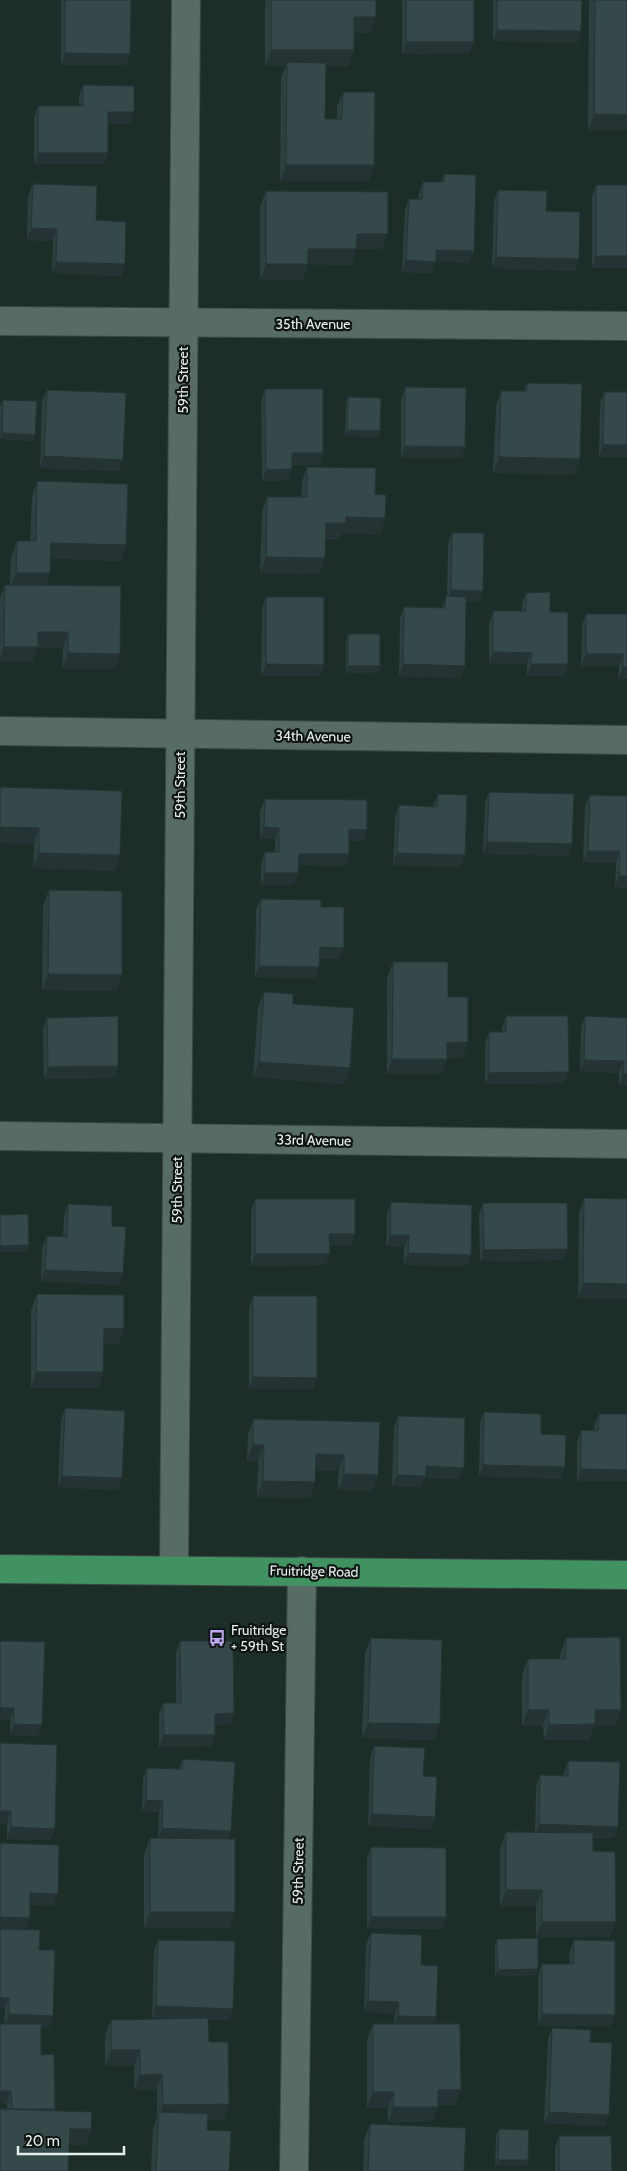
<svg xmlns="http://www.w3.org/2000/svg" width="627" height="2171" font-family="Cabin,sans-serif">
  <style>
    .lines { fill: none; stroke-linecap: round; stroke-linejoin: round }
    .minor-casing { stroke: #3c4a47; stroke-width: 30 }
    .major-casing { stroke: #3c4a47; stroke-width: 30 }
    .minor { stroke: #586c66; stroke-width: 28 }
    .major { stroke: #419261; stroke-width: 28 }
    .wall { fill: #2e3f40 }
    .shaded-wall { fill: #253334 }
    .building { fill: #35494a; stroke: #253334 }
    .labels { text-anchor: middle; stroke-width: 4.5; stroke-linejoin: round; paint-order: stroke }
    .street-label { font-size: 14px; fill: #e5f0ed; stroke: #0d1412 }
    .poi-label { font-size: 14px; fill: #e5f0ed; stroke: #0d1412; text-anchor: start }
  </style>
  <rect width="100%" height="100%" fill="#1d2e29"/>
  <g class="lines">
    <g class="minor-casing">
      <g id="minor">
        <path d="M0,321L627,326"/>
        <path d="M0,731L627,740"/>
        <path d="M0,1136L627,1144"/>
        <path d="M174,1570L186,0"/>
        <path d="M294,2171L302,1571"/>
      </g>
    </g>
    <g class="major-casing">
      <path id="major" d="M0,1569L627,1575"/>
    </g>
    <use href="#minor" class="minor"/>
    <use href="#major" class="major"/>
  </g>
  <g class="wall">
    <path d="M61,0H131L130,54L126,65H61Z"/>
    <path d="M265,0H376V17L370,33L354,32V50L348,66H326L325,119H337V107L343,92L369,181H280L281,78L286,66H265Z"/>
    <path d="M402,0H474V42L469,53L402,54Z"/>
    <path d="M493,0H582L581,31L577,43L493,41Z"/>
    <path d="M590,0H627L626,130H588L589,2Z"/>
    <path d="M83,85L130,124L108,123V153L104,164H34V117L38,106H79V97Z"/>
    <path d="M444,174L470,263L436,261L432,273L402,272L405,210L409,199H418L419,193L423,182H441Z"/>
    <path d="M33,184L96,220L125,264L121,276L52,273L53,241L27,240L28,196Z"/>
    <path d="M596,185H627V268H592V196Z"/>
    <path d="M498,190L546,211L579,259L575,271L492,268L494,201Z"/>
    <path d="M266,191L382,249H356L351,265L308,264L302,280L260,279V207Z"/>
    <path d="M527,383L574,475L493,473L496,407L501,391H524Z"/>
    <path d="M405,387L465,447L461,458H401V399Z"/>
    <path d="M265,389L323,453L319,465H292V469L288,480L262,481L261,401Z"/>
    <path d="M47,390L123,460L119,471L40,468L42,401Z"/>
    <path d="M604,392H627L599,457L600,403Z"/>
    <path d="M348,397L380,431L378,437L345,436L346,403Z"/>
    <path d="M3,400L35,435L33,441L0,439V406Z"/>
    <path d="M307,467L375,494L385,518L380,534L342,533L340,539H326L325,558L319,574L260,573L262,512L267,497H301L302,482Z"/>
    <path d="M37,481L126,545L120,561L51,558L46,585L115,669H62L63,648H37L32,662H0V598L5,585H10L11,557L17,541H30L32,497Z"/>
    <path d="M452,533L483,591L479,602H466L465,666L460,678L399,676L400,618L404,607L442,608L446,596L447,597L448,544Z"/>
    <path d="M526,593L550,612L568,664L564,676H527V664H489V623L493,611H522V604Z"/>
    <path d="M266,597L324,665L320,676H261L262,608Z"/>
    <path d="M586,614H627V679H618L619,666H581L582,625Z"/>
    <path d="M348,634L380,666L378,672L346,673V640Z"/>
    <path d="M0,787L120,855L114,871L33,868L34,844Z"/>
    <path d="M489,792L568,856L483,854L485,803Z"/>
    <path d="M438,794L461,867L393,865L395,817L399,805L433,807Z"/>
    <path d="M590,795L627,796V888L615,887L616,863L583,862L585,806Z"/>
    <path d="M265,799L367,830L363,841H349V854L345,866L299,865L294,885H261V863L265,852H275V839H260V811Z"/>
    <path d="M49,890L122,975L116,991L42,990L43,906Z"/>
    <path d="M261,899L321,907L344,948L339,959H320L315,978L255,977L256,910Z"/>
    <path d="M393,962L448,997L468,1042L462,1058H447L441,1074H387V978Z"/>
    <path d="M264,992L293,1004L350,1068L344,1084L253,1077L258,1008Z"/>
    <path d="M506,1016L569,1072L564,1083L485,1084V1044L489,1032H502V1028Z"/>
    <path d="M585,1016L627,1018V1086H619V1073L580,1071L581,1028Z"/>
    <path d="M47,1018L118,1066L114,1078L44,1079L43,1029Z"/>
    <path d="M584,1198L627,1199V1299H578L579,1214Z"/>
    <path d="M255,1199L351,1246H330V1254L325,1265L251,1266V1211Z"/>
    <path d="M391,1202L467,1266L404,1265V1247L386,1246L387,1214Z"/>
    <path d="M483,1203L564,1260L480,1261L479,1214Z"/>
    <path d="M68,1204L112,1226L119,1285L41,1281L42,1248L47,1236L63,1237L64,1216Z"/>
    <path d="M37,1294L124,1328L119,1344H103V1372L98,1388H31V1310Z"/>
    <path d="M253,1296L317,1378L313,1389H249V1308Z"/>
    <path d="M65,1408L118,1490L58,1487L61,1420Z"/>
    <path d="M484,1412L541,1434L561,1479L479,1476L480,1423Z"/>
    <path d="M599,1414H627L577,1481V1442L581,1430L594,1431V1426Z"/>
    <path d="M398,1416L459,1479L425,1478L421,1487L392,1486L394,1428Z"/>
    <path d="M253,1419L380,1422L373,1491L338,1490V1471L315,1470V1482L309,1498L257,1497L258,1461H247L248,1435Z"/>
    <path d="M371,1638L434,1740L362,1738L365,1653Z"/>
    <path d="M566,1638L621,1710L615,1726H594L589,1740H544L543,1726H522V1675L528,1659H560V1654Z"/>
    <path d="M0,1641L38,1736L10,1735V1720L0,1719Z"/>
    <path d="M180,1641L234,1713L230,1725H215L211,1746L159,1747V1715L163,1703H176V1653Z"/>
    <path d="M0,1743L50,1840L7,1839V1823Z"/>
    <path d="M374,1746L423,1776L435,1817L431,1829L368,1826L370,1757Z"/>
    <path d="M183,1759L228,1839L235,1912L229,1928H144V1854L150,1838H158L159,1812L142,1811L143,1779L147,1768L179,1769Z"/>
    <path d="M568,1761L614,1838H593V1851L616,1922L610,1937H536V1906H500V1848L506,1832H535L536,1787L540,1775L564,1776V1772Z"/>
    <path d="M371,1847L446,1917L442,1929L367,1928V1859Z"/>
    <path d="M0,1929L39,1950L53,2016L49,2027H41V2055L55,2109L54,2111L91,2129L86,2145L7,2109L4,2024L5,2009H0Z"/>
    <path d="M371,1933L421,1965L436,2017L434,2024L461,2090L455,2105H438L432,2122H388V2108H367V2040L373,2024H394L395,2013L364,2012L366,1944Z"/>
    <path d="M497,1939L536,1975L495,1976V1945Z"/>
    <path d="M158,1940L229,2020H208L209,2042L229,2104L223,2120H207V2130L229,2171H151L153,2128L157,2118V2090H134V2066H105V2035L111,2020L178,2019L152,2018L154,1951Z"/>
    <path d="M574,1940L611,2026H538V1975L542,1964H570L569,1952Z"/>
    <path d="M552,2028L590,2042L609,2115L605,2126L544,2123L548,2040Z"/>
    <path d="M370,2124L464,2171H363L364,2140Z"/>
    <path d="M499,2129L528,2160L526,2166H495L496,2135Z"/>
    <path d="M559,2136L612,2171H555V2148Z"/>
  </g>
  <g class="shaded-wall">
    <path d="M354,17H376L370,33L348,32Z"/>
    <path d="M497,30L581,31L577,43L493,41Z"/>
    <path d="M406,42H474L469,53L402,54Z"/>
    <path d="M271,50H354L348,66H287V62L286,66H265Z"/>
    <path d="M65,53L130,54L126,65H61Z"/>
    <path d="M108,112H134L130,124L104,123Z"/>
    <path d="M594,114L627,115V128L626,130H588Z"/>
    <path d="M38,153H108L104,164H34Z"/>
    <path d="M286,165H374L369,181H280Z"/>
    <path d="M31,228L57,229L53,241L27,240Z"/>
    <path d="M357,234H388L382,249H356L351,265L308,264L302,280L260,279L266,264L308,249Z"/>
    <path d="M436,250L474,251L470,263L432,261Z"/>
    <path d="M596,256H627V268H592Z"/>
    <path d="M496,257L579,259L575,271L492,268Z"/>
    <path d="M406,260L436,262L432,273L402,272Z"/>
    <path d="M56,262L125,264L121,276L52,273Z"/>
    <path d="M347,430L380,431L378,437L345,436Z"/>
    <path d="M2,433L35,435L33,441L0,439Z"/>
    <path d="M603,445H627V457H599Z"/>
    <path d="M405,446L465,447L461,458H401Z"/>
    <path d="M292,453H323L319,465H288Z"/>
    <path d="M44,456L123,460L119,471L40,468Z"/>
    <path d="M499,457L580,459L574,475L493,473Z"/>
    <path d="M292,469L288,480L262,481L266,470Z"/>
    <path d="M346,517L385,518L380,534L342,533L340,539L320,538L326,523Z"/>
    <path d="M51,543L126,545L120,561L46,558Z"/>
    <path d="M266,557L325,558L319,574L260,573Z"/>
    <path d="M16,573H50L45,589L10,588Z"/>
    <path d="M451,590L483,591L479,602H447Z"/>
    <path d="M38,632H68L63,648H37L32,662H0V659L4,647Z"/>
    <path d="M493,652L532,653L527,664H489Z"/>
    <path d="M68,653L120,654L115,669H62Z"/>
    <path d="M586,654H623L619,666H581Z"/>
    <path d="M266,664L324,665L320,676H261Z"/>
    <path d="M403,664L465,666L460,678L399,676Z"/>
    <path d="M531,664H568L564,676H527Z"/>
    <path d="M348,666H380L378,672L346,673Z"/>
    <path d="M623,667H627V679H618Z"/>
    <path d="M0,827L39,828L34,844L0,843Z"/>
    <path d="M264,827L279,828L275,839H260Z"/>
    <path d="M349,829L367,830L363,841H345Z"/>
    <path d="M487,842L572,844L568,856L483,854Z"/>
    <path d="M588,851H620L616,863L583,862Z"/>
    <path d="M39,853L120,855L114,871L33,868Z"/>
    <path d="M397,853L465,855L461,867L393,865Z"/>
    <path d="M299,854H349L345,866L295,865Z"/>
    <path d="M265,873H298L294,885H261Z"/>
    <path d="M619,876H627V888L615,887Z"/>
    <path d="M320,947L344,948L339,959H316Z"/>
    <path d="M259,966L319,967L315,978L255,977Z"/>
    <path d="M48,974L122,975L116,991L42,990Z"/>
    <path d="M468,1042L462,1058H441L447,1043Z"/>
    <path d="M392,1059H447L441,1074H387Z"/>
    <path d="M584,1060L624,1061L619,1073L580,1071Z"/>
    <path d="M259,1062L350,1068L344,1084L253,1077Z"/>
    <path d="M118,1066L114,1078L44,1079L48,1067Z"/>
    <path d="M569,1072L564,1083L485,1084L489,1073Z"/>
    <path d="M623,1074H627V1086H619Z"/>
    <path d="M329,1234H355L351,1246H325Z"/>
    <path d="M390,1235H409L404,1247L386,1246Z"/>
    <path d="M29,1245L27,1252H0V1246Z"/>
    <path d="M568,1249L564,1260L480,1261L484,1250Z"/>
    <path d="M408,1253L471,1255L467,1266L404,1265Z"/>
    <path d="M255,1254H330L325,1265L251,1266Z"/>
    <path d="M45,1270L123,1273L119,1285L41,1281Z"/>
    <path d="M583,1283L627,1284V1299H578Z"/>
    <path d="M124,1328L119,1344H98L104,1329Z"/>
    <path d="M36,1372H103L98,1388H31Z"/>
    <path d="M253,1377L317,1378L313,1389H249Z"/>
    <path d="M253,1445H264L258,1461H247Z"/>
    <path d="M316,1454L344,1455L338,1471L310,1469Z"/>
    <path d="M483,1465L565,1467L561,1479L479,1476Z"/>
    <path d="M426,1466L464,1468L459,1479L425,1478L421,1487L392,1486L397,1475Z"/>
    <path d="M581,1469L627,1470V1481H577Z"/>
    <path d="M344,1474L378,1475L373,1491L338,1490Z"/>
    <path d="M62,1476L122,1478L118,1490L58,1487Z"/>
    <path d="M263,1481L315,1482L309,1498L257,1497Z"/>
    <path d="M0,1708H14L10,1720L0,1719Z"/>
    <path d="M528,1710H549L543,1726H522Z"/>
    <path d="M595,1710H621L615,1726H594L589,1740H544L549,1725Z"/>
    <path d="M234,1713L230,1725H211L215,1714Z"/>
    <path d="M368,1723L440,1724L434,1740L362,1738Z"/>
    <path d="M14,1724L42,1725L38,1736L10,1735Z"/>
    <path d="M164,1735H215L211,1746L159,1747Z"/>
    <path d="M146,1800L163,1801L159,1812L142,1811Z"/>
    <path d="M0,1811H11L7,1823H0Z"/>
    <path d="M372,1814L435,1817L431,1829L368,1826Z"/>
    <path d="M539,1824L618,1827L614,1838L535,1836Z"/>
    <path d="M11,1827L55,1829L50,1840L7,1839Z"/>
    <path d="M162,1828L231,1831L227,1842L158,1839Z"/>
    <path d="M506,1890H542L536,1906H500Z"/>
    <path d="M30,1893L58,1894L53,1906L26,1905Z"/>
    <path d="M150,1912H235L229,1928H144Z"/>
    <path d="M0,1917L30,1918L25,1929H0Z"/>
    <path d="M371,1917H446L442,1929L367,1928Z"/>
    <path d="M542,1922H616L610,1937H536Z"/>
    <path d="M538,1969L536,1975L495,1976L498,1970Z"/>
    <path d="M0,1998H9L5,2009H0Z"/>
    <path d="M368,2001L399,2002L395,2013L364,2012Z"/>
    <path d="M156,2006L233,2009L229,2020L152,2018Z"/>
    <path d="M9,2014L53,2016L49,2027L4,2025Z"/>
    <path d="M542,2014L615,2015L611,2026H538Z"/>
    <path d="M398,2016L436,2017L432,2029L394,2027Z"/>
    <path d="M111,2050H140L134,2066H105Z"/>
    <path d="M162,2074L157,2090H134L140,2075Z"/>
    <path d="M438,2090H461L455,2105H432Z"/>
    <path d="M0,2091H11L7,2103H0Z"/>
    <path d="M373,2092H394L388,2108H367Z"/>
    <path d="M229,2104L223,2120L159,2121V2116L163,2105Z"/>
    <path d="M393,2107H438L432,2122H388Z"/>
    <path d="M12,2109H55L51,2120Z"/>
    <path d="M549,2112L609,2115L605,2126L544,2123Z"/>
    <path d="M70,2129H91L86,2145H64Z"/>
    <path d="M498,2160H528L526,2166H495Z"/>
  </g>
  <g class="building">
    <path d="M65,0H131L130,54L65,53Z"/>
    <path d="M271,0H376V17H354V50H271Z"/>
    <rect x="406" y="0" width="68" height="42"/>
    <path d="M497,0H582L581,31L497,30Z"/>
    <path d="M595,0H627V115L594,114Z"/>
    <path d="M287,62L326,63L325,119H342L343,92H375L374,165H286Z"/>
    <path d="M83,85L134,86V112H108V153H38V106H83Z"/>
    <path d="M444,174L476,175L474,251L436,250V262L406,260L409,199H422L423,182H444Z"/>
    <path d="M33,184L97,186L96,220L126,222L125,264L56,262L57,229L31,228Z"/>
    <rect x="596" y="185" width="31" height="71"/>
    <path d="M498,190L547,191L546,211L580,212L579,259L496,257Z"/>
    <path d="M266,191L388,192V234H357L356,249H308V264H266Z"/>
    <path d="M527,383L582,384L580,459L499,457L501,391H527Z"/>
    <path d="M405,387L466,388L465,447L405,446Z"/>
    <path d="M265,389H323V453H292V469L266,470Z"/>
    <path d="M47,390L126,393L123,460L44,456Z"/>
    <path d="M604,392H627V445H603Z"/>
    <path d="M348,397L381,398L380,431L347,430Z"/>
    <path d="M3,400L37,401L35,435L2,433Z"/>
    <path d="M307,467L376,468L375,494L386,495L385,518L346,517V523H326L325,558L266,557L267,497H307Z"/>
    <path d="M37,481L128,484L126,545L51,543L50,573H16L17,541H36Z"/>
    <path d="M452,533H484L483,591L451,590Z"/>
    <path d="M5,585L121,586L120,654L68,653V632H38V647H4Z"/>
    <path d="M550,592V612H568V664H531L532,653L493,652V611H526V593Z"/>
    <path d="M446,596L466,597L465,666L403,664L404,607L445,608Z"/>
    <path d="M266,597H324V665L266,664Z"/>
    <path d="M586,614H627V667H623V654H586Z"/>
    <rect x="348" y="634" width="32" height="32"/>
    <path d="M0,787L122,791L120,855L39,853V828L0,827Z"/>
    <path d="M489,792L574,794L572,844L487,842Z"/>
    <path d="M438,794L467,795L465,855L397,853L399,805L437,807Z"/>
    <path d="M590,795L627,796V876H619L620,851H588Z"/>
    <path d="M265,799L367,800V830L349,829V854H299L298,873H265V852H279V828L264,827Z"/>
    <path d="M49,890L122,891V975L48,974Z"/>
    <path d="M261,899L321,900V907H344V948L320,947L319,967L259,966Z"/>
    <path d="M393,962H448V997H468V1042L447,1043V1059H392Z"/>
    <path d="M264,992L293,994V1004L354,1008L350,1068L259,1062Z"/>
    <path d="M118,1016V1066L48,1067L47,1018Z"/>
    <path d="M506,1016H568L569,1072L489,1073V1032H506Z"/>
    <path d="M585,1016L627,1018V1074H623L624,1061L584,1060Z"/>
    <path d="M584,1198L627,1199V1284L583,1283Z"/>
    <path d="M255,1199H355V1234H329L330,1254H255Z"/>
    <path d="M391,1202L472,1205L471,1255L408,1253L409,1235H390Z"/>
    <path d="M483,1203H567L568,1249L484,1250Z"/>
    <path d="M68,1204L112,1206V1226L126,1227L123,1273L45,1270L47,1236L67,1237Z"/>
    <path d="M28,1214L29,1245L0,1246V1215Z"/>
    <path d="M37,1294L124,1295V1328L104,1329L103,1372H36Z"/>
    <path d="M253,1296H317V1378L253,1377Z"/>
    <path d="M65,1408L125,1411L122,1478L62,1476Z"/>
    <path d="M484,1412L541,1414V1434L566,1435L565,1467L483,1465Z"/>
    <path d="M599,1414H627V1470L581,1469V1430L598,1431Z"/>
    <path d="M398,1416L465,1418L464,1468L426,1466V1476L397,1475Z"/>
    <path d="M253,1419L380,1422L378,1475L344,1474V1455L316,1454L315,1482L263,1481L264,1445H253Z"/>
    <path d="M620,1637L621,1710H595V1724L549,1725V1710H528V1659H566V1638Z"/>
    <path d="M371,1638L442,1640L440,1724L368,1723Z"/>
    <path d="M0,1641L45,1642L42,1725L14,1724V1708H0Z"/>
    <path d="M180,1641H233L234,1713L215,1714V1735H164L163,1703H181Z"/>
    <path d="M0,1743L57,1745L55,1829L11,1827V1811H0Z"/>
    <path d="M374,1746L425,1748L423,1776L437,1777L435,1817L372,1814Z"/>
    <path d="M183,1759L235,1762L231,1831L162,1828L163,1801L146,1800L147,1768L182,1769Z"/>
    <path d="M568,1761L620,1762L618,1827L539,1824L540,1775L568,1776Z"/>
    <path d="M506,1832L593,1833V1851L615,1852L616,1922H542V1890H506Z"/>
    <path d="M150,1838L235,1839V1912H150Z"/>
    <path d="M0,1843L59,1845L58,1894L30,1893V1918L0,1917Z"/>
    <path d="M371,1847L446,1848V1917H371Z"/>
    <path d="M0,1929L40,1930L39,1950H55L53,2016L9,2014V1998H0Z"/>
    <path d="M371,1933L422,1935L421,1965L438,1966L436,2017L398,2016L399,2002L368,2001Z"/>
    <path d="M538,1938V1969L498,1970L497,1939Z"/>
    <path d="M158,1940L235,1941L233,2009L156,2006Z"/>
    <path d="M574,1940L615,1941V2015L542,2014V1964H574Z"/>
    <path d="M208,2018L209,2042H228L229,2104L163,2105L162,2074L140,2075V2050H111V2020Z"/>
    <path d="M0,2024H41V2055L54,2054L55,2109H12L11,2091H0Z"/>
    <path d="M373,2024H460L461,2090H438V2107H393L394,2092H373Z"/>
    <path d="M552,2028L591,2030L590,2042L612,2043L609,2115L549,2112Z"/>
    <path d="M0,2109L92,2112L91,2129H70L68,2171H0Z"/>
    <path d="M159,2112L208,2114L207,2130L231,2131L229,2171H156Z"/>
    <path d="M370,2124L466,2128L464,2171H368Z"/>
    <path d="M499,2129L529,2130L528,2160H498Z"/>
    <path d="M559,2136H611L612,2171H559Z"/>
  </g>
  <defs>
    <g id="bus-bare" transform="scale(1.35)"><path d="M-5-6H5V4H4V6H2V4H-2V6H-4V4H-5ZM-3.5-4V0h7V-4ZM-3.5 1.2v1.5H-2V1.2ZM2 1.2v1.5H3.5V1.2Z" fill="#bfa9f4" stroke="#0d1412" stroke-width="2.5" paint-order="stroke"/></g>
  </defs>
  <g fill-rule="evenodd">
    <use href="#bus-bare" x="217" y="1638"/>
  </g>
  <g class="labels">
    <g class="street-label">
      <text x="313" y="329">35th Avenue</text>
      <text transform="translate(183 380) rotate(-90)" y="5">59th Street</text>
      <text transform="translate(313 736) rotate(1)" y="5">34th Avenue</text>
      <text transform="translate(180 785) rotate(-90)" y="5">59th Street</text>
      <text transform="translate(314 1140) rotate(1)" y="5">33rd Avenue</text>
      <text transform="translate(177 1190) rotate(-90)" y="5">59th Street</text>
      <text transform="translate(314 1571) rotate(1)" y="5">Fruitridge Road</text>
      <text transform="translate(298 1871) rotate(-89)" y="5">59th Street</text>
    </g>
    <g class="poi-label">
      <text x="231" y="1635">Fruitridge<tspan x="231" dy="16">+ 59th St</tspan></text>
    </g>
  </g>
  <path d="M18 2146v8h106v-8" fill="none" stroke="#e5f0ed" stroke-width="2.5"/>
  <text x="25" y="2146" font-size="15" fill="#e5f0ed" stroke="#0d1412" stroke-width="4" paint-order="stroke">20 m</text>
</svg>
